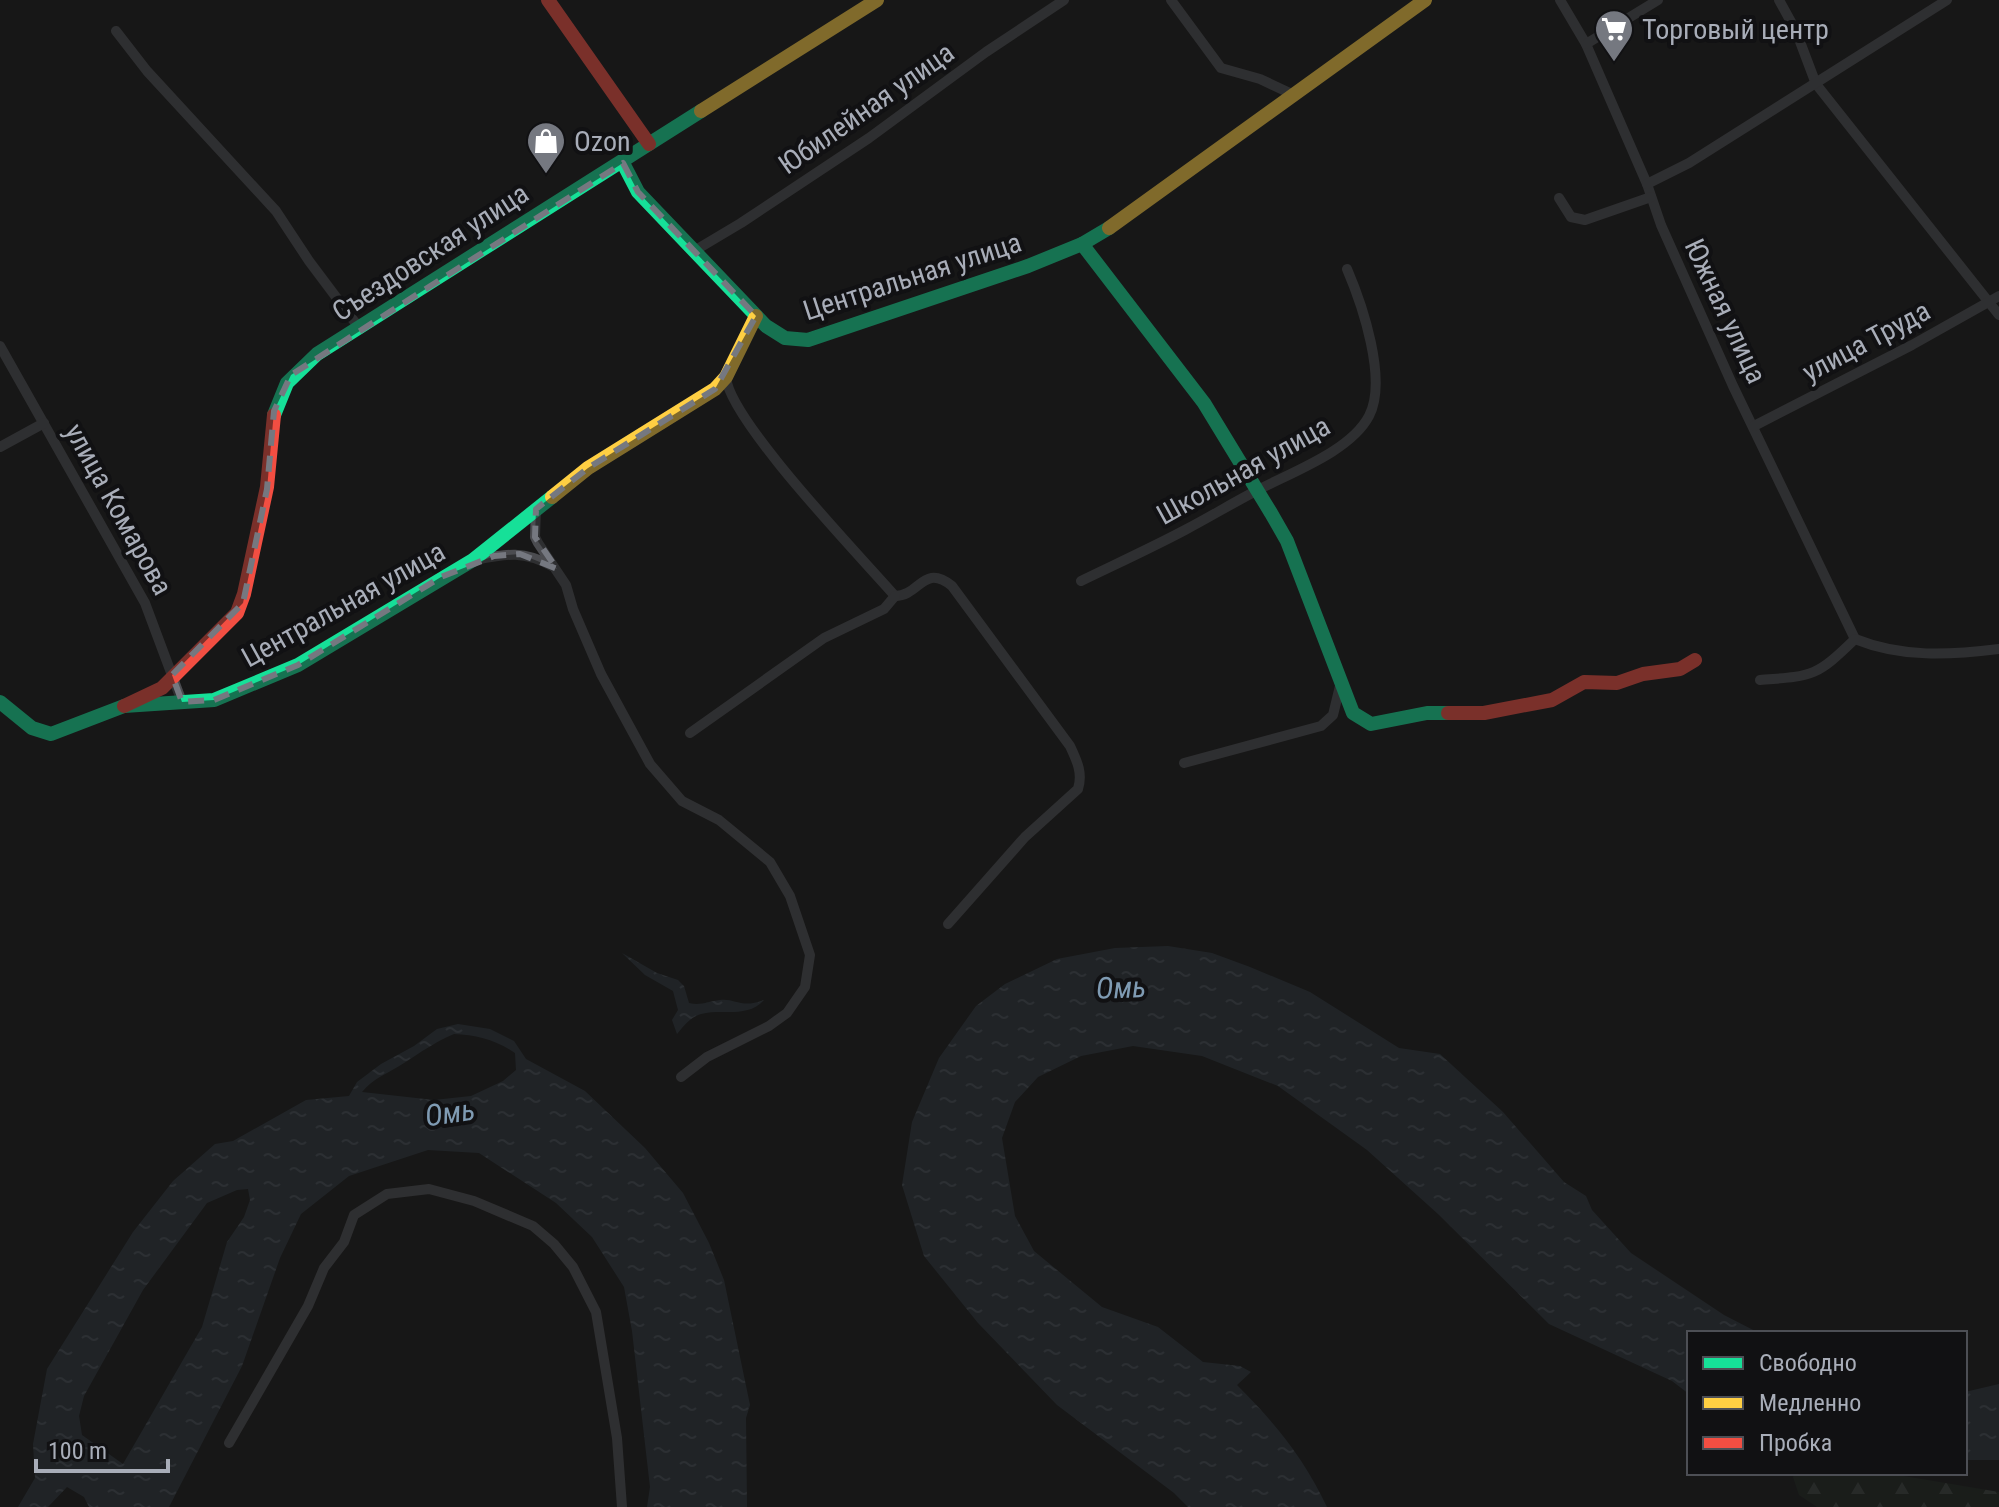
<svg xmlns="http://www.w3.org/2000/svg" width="1999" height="1507" font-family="'Roboto Condensed',sans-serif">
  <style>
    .forest { fill: url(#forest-firs) }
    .water { fill: url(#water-ripples); fill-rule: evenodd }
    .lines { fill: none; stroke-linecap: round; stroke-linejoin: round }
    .street { stroke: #4b4c50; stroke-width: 10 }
    .fast { stroke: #16e098; stroke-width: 14 }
    .slow { stroke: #ffcf43; stroke-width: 14 }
    .jam { stroke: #f24e42; stroke-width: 14 }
    .marked { fill: none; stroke: #757880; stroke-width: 6; stroke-dasharray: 16 10; stroke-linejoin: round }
    .labels { text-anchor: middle; stroke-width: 8; stroke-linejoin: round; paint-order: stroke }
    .poi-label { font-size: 28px; fill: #a8adb8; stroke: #111113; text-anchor: start }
    .street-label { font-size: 28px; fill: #a8adb8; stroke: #111113 }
    .water-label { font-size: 30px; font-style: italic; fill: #7f9bb3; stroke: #111113 }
  </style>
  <defs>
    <pattern id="forest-firs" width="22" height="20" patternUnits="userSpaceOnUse" patternTransform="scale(2)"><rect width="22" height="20" fill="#1d241e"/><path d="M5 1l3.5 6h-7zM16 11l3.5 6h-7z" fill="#3b413d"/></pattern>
    <pattern id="water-ripples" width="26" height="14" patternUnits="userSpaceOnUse" patternTransform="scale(2)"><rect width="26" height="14" fill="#2a3239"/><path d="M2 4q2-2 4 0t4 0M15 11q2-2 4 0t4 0" fill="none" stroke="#464d54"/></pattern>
  </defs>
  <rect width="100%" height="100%" fill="#171717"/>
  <path class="forest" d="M1795,1473H1886L1999,1492V1507H1817L1799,1495L1793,1477Z"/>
  <g class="water">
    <path d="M1168,946L1212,953L1250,967L1310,992L1399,1048L1440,1054L1503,1112L1564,1182L1586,1196L1592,1210L1631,1253L1724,1315L1759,1333H1689V1394L1672,1381L1549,1324L1438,1214L1367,1150L1278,1086L1202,1056L1133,1046L1081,1056L1038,1077L1015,1102L1002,1138L1015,1216L1034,1251L1102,1307L1158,1327L1203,1362L1240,1366L1251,1372L1237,1385C1275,1423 1304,1458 1327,1507H1188L1174,1493L1057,1405L978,1323L924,1256L902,1185L912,1122L939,1058L976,1006L1005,984L1057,959L1115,948Z"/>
    <path d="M622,953L657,973L678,980L684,986L689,1003C701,1006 709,1001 720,1000C735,998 741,1009 764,1000C747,1019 722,1008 701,1014C690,1017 682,1028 677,1034L672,1020L678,1010L673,991L645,975Z"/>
    <path d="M458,1024L490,1029L514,1041L526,1059L585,1091L645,1148L683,1193L709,1243L724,1280L750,1405L746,1418L747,1507H647L650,1487L632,1331L624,1287L592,1237L556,1203L479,1153L428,1150L349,1176L301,1214L280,1258L242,1366L169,1507H89L84,1497L67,1487L48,1507H18L35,1478L33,1444L47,1369L133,1232L173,1181L215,1144L233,1141L306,1100L349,1096L357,1082L381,1064L414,1046L437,1029ZM454,1034C477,1035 496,1040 515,1053L516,1070L503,1081L471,1096L434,1100L362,1092C373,1078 389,1073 404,1063C421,1052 435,1042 454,1034ZM248,1189L250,1200L244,1217L227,1242L202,1327L123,1464L82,1435L79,1416L84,1396L143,1290L207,1203L237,1190Z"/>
    <path d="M1999,1384V1460H1965V1392Z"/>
  </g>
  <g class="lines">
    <g class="street">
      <path d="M1171,0L1221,68L1260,79L1294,95"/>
      <path d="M1560,0L1586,44L1647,184L1661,225L1733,386L1855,639"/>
      <path d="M1779,0L1796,31L1816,84L1999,315"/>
      <path d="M116,31L147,71L276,211L309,261L360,329"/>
      <path d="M1586,44L1658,0"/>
      <path d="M1647,184L1689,163L1947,0"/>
      <path d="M1559,198L1571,217L1585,220L1651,197"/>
      <path d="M694,251L741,223L869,138L986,52L1064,0"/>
      <path d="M0,346L145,603L182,702"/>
      <path d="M726,377C729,420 861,557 895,596"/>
      <path d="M1754,426L1912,345L1999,296"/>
      <path d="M0,447L44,423"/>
      <path d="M536,509L535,537L538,543L566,585L573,609L601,674L650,764L682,801L719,820L770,862L790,896L810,955L805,987L787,1013L769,1026L707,1057L681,1077"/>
      <path d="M475,560C506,554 523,550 552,566"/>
      <path d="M1081,581C1116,564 1151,548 1185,530C1208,518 1231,504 1254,492C1289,473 1350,452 1369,416C1388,380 1362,304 1347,269"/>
      <path d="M895,596C920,596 923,563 952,586L1070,746C1077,761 1083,773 1078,789L1025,837L948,924"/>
      <path d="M1855,639C1902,658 1950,655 1999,649"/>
      <path d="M1760,680C1813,676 1816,677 1855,639"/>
      <path d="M690,733L824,638L884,609L895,596"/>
      <path d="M1184,763L1321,726L1333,715L1341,682"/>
      <path d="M229,1443L308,1306L324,1268L344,1242L354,1215L387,1194L429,1189L474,1201L533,1226L554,1244L573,1267L596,1312L617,1438L622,1507"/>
    </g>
    <g class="fast">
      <path d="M623,163L638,192L766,326L785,338L808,340L1028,266L1082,244L1109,228"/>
      <path d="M1082,244L1204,403L1271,513L1287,541L1353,713L1371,724L1427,713H1448"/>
      <path d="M274,415L287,383L317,354L701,111"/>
      <path d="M0,702L32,728L51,734L124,706L214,700L298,665L473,560L552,497"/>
    </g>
    <g class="slow">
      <path d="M701,111L877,0"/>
      <path d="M1109,228L1425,0"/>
      <path d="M552,497L588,468L715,389L726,377L756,316"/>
    </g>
    <g class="jam">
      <path d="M548,0L649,144"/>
      <path d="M124,706L162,688L237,613L244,594L267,487L274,415"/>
      <path d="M1448,713H1484L1552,700L1584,682L1617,683L1643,674L1680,669L1695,660"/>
    </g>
  </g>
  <path d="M0 0H1999V1507H0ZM623,163L638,192L756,316L715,389L588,468L536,509L535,537L557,569L520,554L494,556L441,577L298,665L214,700L182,702L172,675L243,603L267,489L274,411L291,375Z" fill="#171717" fill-opacity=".55" fill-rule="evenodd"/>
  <path class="marked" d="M623,163L638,192L756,316L715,389L588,468L536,509L535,537L557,569L520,554L494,556L441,577L298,665L214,700L182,702L172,675L243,603L267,489L274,411L291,375Z"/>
  <defs>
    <g id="supermarket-pin" transform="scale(2)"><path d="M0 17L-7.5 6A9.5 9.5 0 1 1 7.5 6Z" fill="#757880" stroke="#111113"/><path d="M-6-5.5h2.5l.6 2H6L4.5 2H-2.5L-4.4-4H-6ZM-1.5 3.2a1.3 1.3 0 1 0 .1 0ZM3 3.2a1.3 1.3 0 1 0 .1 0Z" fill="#fff"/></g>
    <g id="shop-pin" transform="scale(2)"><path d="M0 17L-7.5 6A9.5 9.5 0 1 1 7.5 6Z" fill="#757880" stroke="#111113"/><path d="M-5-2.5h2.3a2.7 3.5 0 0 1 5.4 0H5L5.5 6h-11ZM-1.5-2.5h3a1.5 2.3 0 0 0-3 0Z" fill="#fff"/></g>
  </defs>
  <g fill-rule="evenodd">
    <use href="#supermarket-pin" x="1614" y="29"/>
    <use href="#shop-pin" x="546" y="141"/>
  </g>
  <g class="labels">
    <g class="poi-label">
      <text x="1642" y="39">Торговый центр</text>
      <text x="574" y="151">Ozon</text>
    </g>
    <g class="street-label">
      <text transform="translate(866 108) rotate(-35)" y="10">Юбилейная улица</text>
      <text transform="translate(430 252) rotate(-33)" y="10">Съездовская улица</text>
      <text transform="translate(912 276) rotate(-18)" y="10">Центральная улица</text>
      <text transform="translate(1726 311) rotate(65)" y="10">Южная улица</text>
      <text transform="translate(1866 341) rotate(-28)" y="10">улица Труда</text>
      <text transform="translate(1243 470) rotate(-29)" y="10">Школьная улица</text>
      <text transform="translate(119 509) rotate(61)" y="10">улица Комарова</text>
      <text transform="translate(343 604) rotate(-29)" y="10">Центральная улица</text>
    </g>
    <g class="water-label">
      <text transform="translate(1121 988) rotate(-2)" y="10">Омь</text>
      <text transform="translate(450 1113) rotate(-8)" y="10">Омь</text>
    </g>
  </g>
  <rect x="1687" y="1331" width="280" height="144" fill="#111113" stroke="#4d4f55" stroke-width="2"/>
  <rect x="1703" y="1357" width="40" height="12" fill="#16e098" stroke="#4d4f55" stroke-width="2"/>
  <text x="1759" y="1371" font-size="24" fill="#a8adb8">Свободно</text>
  <rect x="1703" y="1397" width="40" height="12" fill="#ffcf43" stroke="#4d4f55" stroke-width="2"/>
  <text x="1759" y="1411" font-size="24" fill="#a8adb8">Медленно</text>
  <rect x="1703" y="1437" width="40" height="12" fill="#f24e42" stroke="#4d4f55" stroke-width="2"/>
  <text x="1759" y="1451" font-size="24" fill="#a8adb8">Пробка</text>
  <path d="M36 1459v12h132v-12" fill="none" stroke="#a8adb8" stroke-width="4"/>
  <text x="48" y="1459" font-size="24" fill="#a8adb8" stroke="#111113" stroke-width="6" paint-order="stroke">100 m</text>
</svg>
